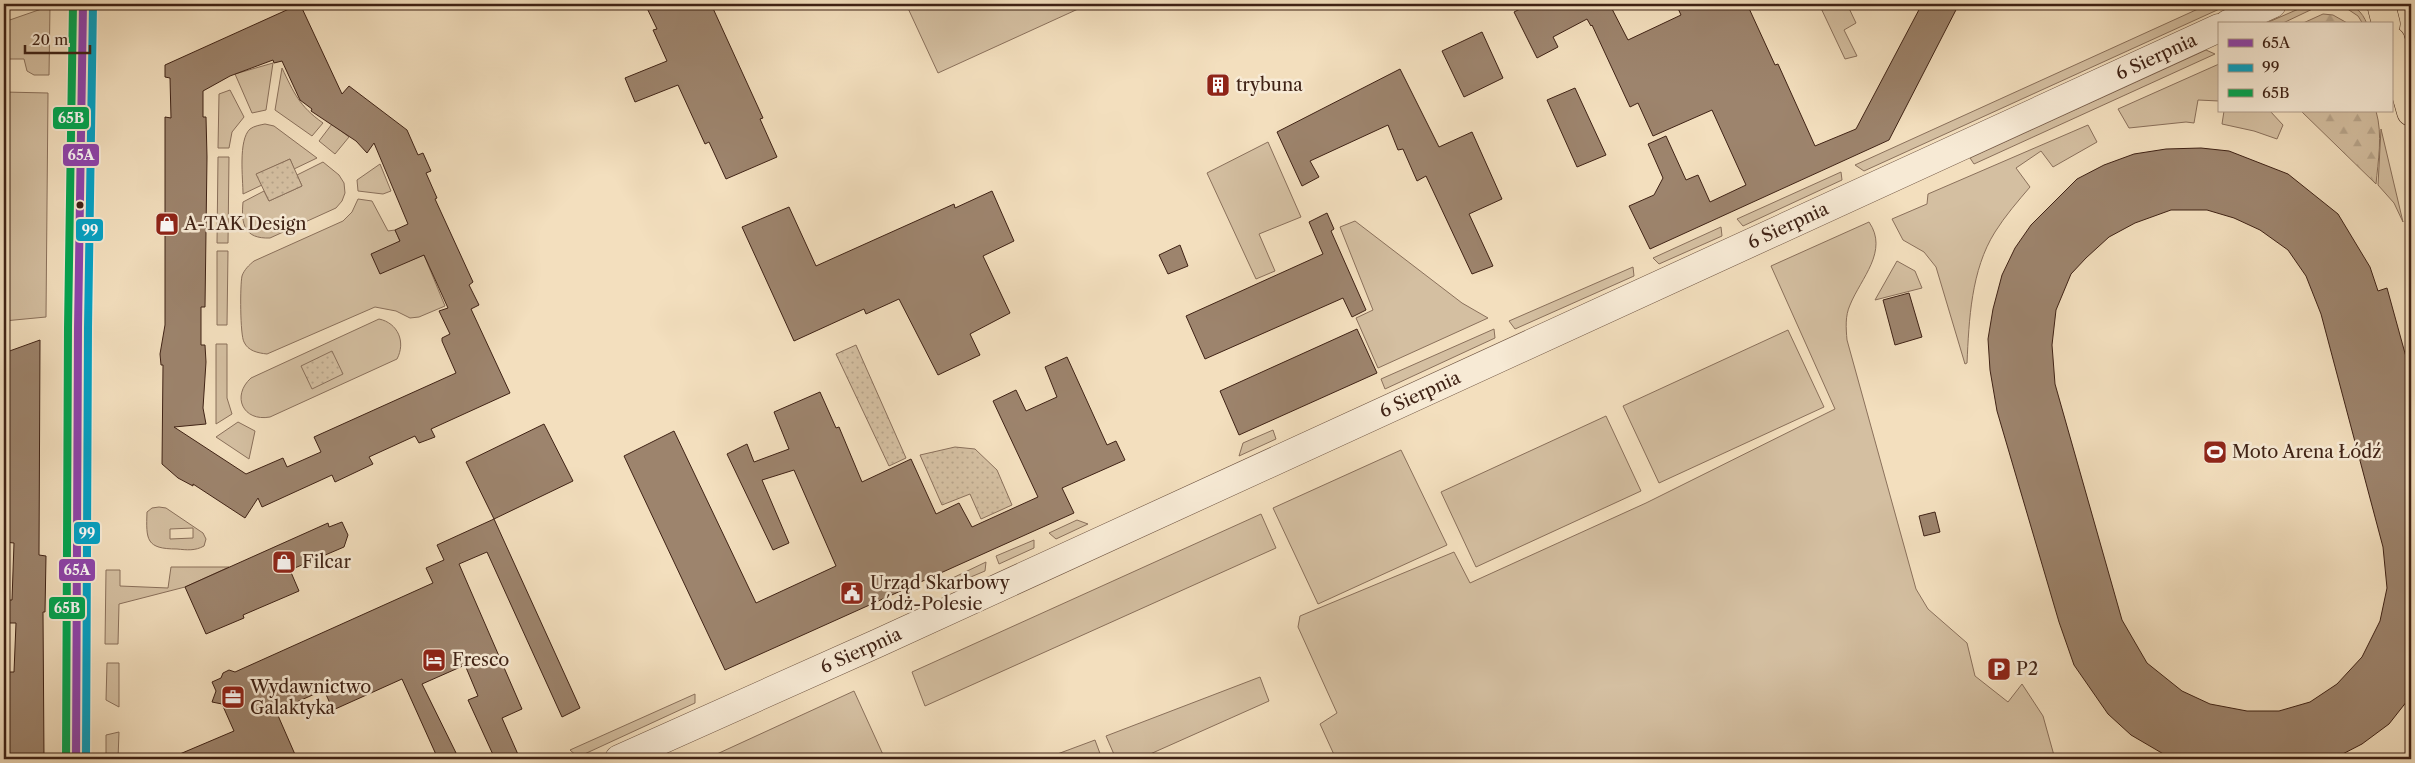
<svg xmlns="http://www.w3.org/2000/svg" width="2415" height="763" font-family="'Libre Caslon Text',serif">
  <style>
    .grass { fill: #d4bfa1; stroke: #8a705b; fill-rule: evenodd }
    .forest { fill: url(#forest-firs); stroke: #8a705b }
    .park { fill: url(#park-dots); stroke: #8a705b }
    .building { fill: #9d846d; stroke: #3f2215; fill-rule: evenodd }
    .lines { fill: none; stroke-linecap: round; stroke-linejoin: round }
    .minor-casing { stroke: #6c513f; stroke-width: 29 }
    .major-casing { stroke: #3f2215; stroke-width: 29 }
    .minor { stroke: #f7ead5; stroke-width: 28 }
    .major { stroke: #f3dfbe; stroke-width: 28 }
    .bus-1-casing { stroke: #f7ead5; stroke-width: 11 }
    .bus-2-casing { stroke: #f7ead5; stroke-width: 11 }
    .bus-3-casing { stroke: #f7ead5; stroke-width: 11 }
    .bus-1 { stroke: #8e44ad; stroke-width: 8 }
    .bus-2 { stroke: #03a2c5; stroke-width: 8 }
    .bus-3 { stroke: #00a651; stroke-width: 8 }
    .bus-dot { fill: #3f2215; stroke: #f7ead5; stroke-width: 2 }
    .labels { text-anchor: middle; stroke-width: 5; stroke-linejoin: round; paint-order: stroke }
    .street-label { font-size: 18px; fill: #3f2215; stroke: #f7ead5 }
    .poi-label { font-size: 18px; fill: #3f2215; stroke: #f7ead5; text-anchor: start }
    .line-badge { stroke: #f7ead5; stroke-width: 2 }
    .badge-label { font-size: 14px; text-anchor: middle; font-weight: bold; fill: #fff }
  </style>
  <defs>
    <pattern id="forest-firs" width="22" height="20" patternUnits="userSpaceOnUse" patternTransform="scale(1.25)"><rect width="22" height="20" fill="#d4bfa1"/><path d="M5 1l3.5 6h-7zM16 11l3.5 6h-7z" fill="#b7a48a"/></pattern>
    <pattern id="park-dots" width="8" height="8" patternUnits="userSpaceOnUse" patternTransform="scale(1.25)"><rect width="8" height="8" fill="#d4bfa1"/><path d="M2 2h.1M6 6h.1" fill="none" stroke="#b7a48a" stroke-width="1.8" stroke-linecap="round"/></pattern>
  </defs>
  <rect width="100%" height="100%" fill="#f3dfbe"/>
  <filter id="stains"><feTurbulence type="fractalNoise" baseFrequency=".004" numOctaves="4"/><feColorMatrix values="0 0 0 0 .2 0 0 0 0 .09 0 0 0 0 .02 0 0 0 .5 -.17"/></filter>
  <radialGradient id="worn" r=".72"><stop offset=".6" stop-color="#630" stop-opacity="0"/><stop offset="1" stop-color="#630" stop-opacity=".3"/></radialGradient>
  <g class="grass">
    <path d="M906,4H1089L938,73Z"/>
    <path d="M1819,4H1847L1856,23L1844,30L1857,56L1845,59Z"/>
    <path d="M2209,4H2224L2226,6L1864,171L1855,165Z"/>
    <path d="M2310,4H2323L2281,24H2264Z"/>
    <path d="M2340,4C2354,4 2362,11 2367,24H2363L2358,16Z"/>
    <path d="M50,6L49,75H34L27,71L24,59H4V22Z"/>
    <path d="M2206,50L2215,54L1974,164L1970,158Z"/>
    <path d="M273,63L266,110L252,113L235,74Z"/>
    <path d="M2219,64V101L2198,100L2194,123L2186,122L2129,128L2118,109Z"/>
    <path d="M282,68C294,93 299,106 323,123L312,136L275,110Z"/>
    <path d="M230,90L244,117L232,132L229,148H218L219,94Z"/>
    <path d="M4,92L48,93L46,317L4,321Z"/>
    <path d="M2224,111H2270L2283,125L2277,139L2254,131L2222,124Z"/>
    <path d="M265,124L274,126L317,158L294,169L290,159L257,174L262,185L243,194C243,179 238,140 250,129C254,126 260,125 265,124Z"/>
    <path d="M332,124L349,137L335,154L319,141Z"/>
    <path d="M2088,125L2097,142L2053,167L2041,151L2016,168L2030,187C2018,201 2005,216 1995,232C1971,270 1969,320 1967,363L1965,364L1936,267L1924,252L1903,240L1892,219L1927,204L1928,194Z"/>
    <path d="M2381,129L2403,222L2394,203L2378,185Z"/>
    <path d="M1268,142L1301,217L1259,234L1275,271L1256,279L1207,173Z"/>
    <path d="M218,157H229L228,243H217Z"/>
    <path d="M323,162L339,175L344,183L345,193L342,201L336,208L270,238C244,239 241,224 243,202L264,191L269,201L302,186L297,175Z"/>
    <path d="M380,164L391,191L383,194L358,191L357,180Z"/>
    <path d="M1841,172L1842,180L1743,226L1737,219Z"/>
    <path d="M358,199L372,201L388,231L395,230L409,261L424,255L445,306L419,317L410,318L396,311L375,307L267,354C258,353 248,351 244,342C240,335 240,285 242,276C244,270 249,265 254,261L343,221L352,212Z"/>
    <path d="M1355,221L1462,303L1488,318L1378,368L1356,318L1373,310L1340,227Z"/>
    <path d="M1869,222C1889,251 1861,278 1850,305C1845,316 1846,328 1847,340L1916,589L1928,609L1967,643L1975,676L2008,702L2022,684L2043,716L2055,759H1336L1320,724L1337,713L1298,627L1300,616L1454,552L1470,583L1646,503L1835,409L1771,266Z"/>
    <path d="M1721,227L1722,236L1659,264L1653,258Z"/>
    <path d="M217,251H228L227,325H217Z"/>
    <path d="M1897,261L1915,271L1922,288L1875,300Z"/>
    <path d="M1633,267L1634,276L1515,329L1509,321Z"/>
    <path d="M379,319C398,323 406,342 397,359L270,417C243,422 231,396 251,378Z"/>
    <path d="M1494,329L1495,338L1385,389L1381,379Z"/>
    <path d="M1788,330L1824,407L1659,483L1623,406Z"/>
    <path d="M216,344H227V398L232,414L216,424Z"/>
    <path d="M1606,416L1641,491L1476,567L1441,492Z"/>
    <path d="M238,422L255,431L249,459L216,437Z"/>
    <path d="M1273,430L1276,439L1239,456L1243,443Z"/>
    <path d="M1401,450L1447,545L1318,604L1273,508Z"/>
    <path d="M159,507L166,508L203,533L206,539L204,546C195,551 187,550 177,549C146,549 146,540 147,512L152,508ZM193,528V538L170,539V529Z"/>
    <path d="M1261,514L1276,548L925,706L912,672Z"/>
    <path d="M1077,520L1088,524L1056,539L1049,533Z"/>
    <path d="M1034,540V548L999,564L996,556Z"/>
    <path d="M986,562L985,571L947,587L940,584Z"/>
    <path d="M171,567H229L185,587L119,604L118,644H105L106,570H120V586L168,588Z"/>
    <path d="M107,663H119V707L106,700Z"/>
    <path d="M1260,677L1269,701L1139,759H1116L1106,736Z"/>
    <path d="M854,691L885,759H706Z"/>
    <path d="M695,694V703L578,757L570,750Z"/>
    <path d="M119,732L118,759H106V735Z"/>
    <path d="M1095,740L1102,759H1044Z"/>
  </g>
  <g class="forest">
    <path d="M2323,14L2333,15L2349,24H2301Z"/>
    <path d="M2301,111H2376C2383,135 2378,161 2376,184Z"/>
  </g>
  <g class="park">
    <path d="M290,159L302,186L269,201L256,174Z"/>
    <path d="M856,345L906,458L889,466L836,354Z"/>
    <path d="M332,351L343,374L312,389L301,366Z"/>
    <path d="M955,447L975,449L997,470L1012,505L981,519L970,494L942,505L920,455Z"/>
  </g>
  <g class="building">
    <path d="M300,4L342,94L349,86L407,130L418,155L423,153L431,171L426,173L437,198L435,199L473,282L469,285L479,305L471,309L510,393L431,429L435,437L419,443L415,436L369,457L373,464L335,482L332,475L262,507L258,498L245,518L193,484V486L178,478L162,464L163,365H161L160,354L165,325V117L171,118L170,78L165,77V65ZM273,60L274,63L282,61L300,100L312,109L311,111L356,141L367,153L374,143L408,224L395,230L400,241L371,254L380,274L424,255L448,308L439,311L450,334L442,338V341L456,373L314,437L321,452L287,467L283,458L246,474L174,427L206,424L203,408L206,362L205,345H201V307H205L207,157L206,117H203V91L230,76Z"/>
    <path d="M645,4H711L763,118L760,119L777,157L726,179L709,142L705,144L678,85L635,102L625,78L667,61L653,30L657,29Z"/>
    <path d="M1530,4H1617L1611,7L1628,40L1681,15L1676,4H1747L1775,65L1778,64L1815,146L1856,129L1922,4H1959L1889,140L1650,249L1629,206L1654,195L1663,178L1648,144L1666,136L1686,180L1698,175L1710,202L1746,185L1712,110L1653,136L1638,103L1630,107L1592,25L1591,26L1587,19L1553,37L1558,47L1537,58L1514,12Z"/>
    <path d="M1482,32L1503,78L1464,97L1442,51Z"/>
    <path d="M1400,69L1439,147L1472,132L1502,199L1469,214L1493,266L1472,274L1426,176L1417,181L1403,149L1398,150L1388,125L1310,161L1319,177L1302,186L1277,132Z"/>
    <path d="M1575,88L1606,155L1577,167L1547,100Z"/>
    <path d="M2201,148L2229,151L2288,174L2338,214L2370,267L2378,291L2387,288L2411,375V696L2389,724L2362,744L2333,759H2172L2131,735L2108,714L2074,665L2059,622L1997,411L1990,370L1988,339L1993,309L2002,275L2015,248L2031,225L2077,179L2104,165L2134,154L2166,149ZM2171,210H2207L2234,218L2260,230L2288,250L2306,276L2321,314L2383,547L2387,588L2380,621L2362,657L2337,684L2310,702L2279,711H2247L2210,704L2182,691L2147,663L2122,620L2055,384L2052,345L2056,310L2071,274L2086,258L2109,237L2135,223Z"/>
    <path d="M992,191L1014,241L983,256L1010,313L970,334L980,355L938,375L899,299L866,314L864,309L794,341L742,227L789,207L816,266L954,204L955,208Z"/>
    <path d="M1327,213L1334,229L1331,231L1366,310L1352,317L1343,298L1205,359L1186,316L1323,254L1309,222Z"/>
    <path d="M1180,245L1188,266L1168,274L1159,255Z"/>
    <path d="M1909,293L1922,337L1895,345L1883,300Z"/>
    <path d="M1357,329L1377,373L1239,435L1220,391Z"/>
    <path d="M40,340L39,555L46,556L45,612H43L44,759H4V672H14L16,623H4V600H12L14,543L4,542V353Z"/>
    <path d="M1067,357L1107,445L1116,441L1125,460L1062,488L1074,513L725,670L624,456L674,431L756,603L836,566L794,470L762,480L789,543L773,550L727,454L747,444L754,462L789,449L774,412L820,392L836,428L839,427L862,482L911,459L936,514L959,503L972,527L1038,497L993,401L1016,390L1026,411L1057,397L1045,367Z"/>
    <path d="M544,424L573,481L494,519L466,462Z"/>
    <path d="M1935,512L1940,532L1924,536L1919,516Z"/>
    <path d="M494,519L580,708L562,717L487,552L459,564L522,709L502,718L520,759H495L468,700L478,696L465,665L422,684L459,759H438L402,679L333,710L324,690L276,711L297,759H168L234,731L222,704L212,702L216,691L212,682L221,678L223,673L229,670L235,672L433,583L426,568L444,560L437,545Z"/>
    <path d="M342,522L348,535L344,547L290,570L299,591L243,615L244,618L206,634L185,587L328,523L329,527Z"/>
  </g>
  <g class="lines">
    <g class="minor-casing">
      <g id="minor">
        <path d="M2228,24L2272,4"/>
        <path d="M76,759L78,328L83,4"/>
        <path id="s1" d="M619,759L878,643L2219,28"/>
      </g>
    </g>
    <g class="major-casing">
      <g id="major">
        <path d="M2381,4L2386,24"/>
        <path d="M2391,41L2411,112"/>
      </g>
    </g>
    <use href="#minor" class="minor"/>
    <use href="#major" class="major"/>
    <g class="bus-1-casing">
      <path id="bus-1" d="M76,759L78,328L83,4"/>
    </g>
    <g class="bus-2-casing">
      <path id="bus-2" d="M86,759L88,328L93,4"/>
    </g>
    <g class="bus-3-casing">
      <path id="bus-3" d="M66,759L68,328L73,4"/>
    </g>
    <use href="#bus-1" class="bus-1"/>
    <use href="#bus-2" class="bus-2"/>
    <use href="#bus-3" class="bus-3"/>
  </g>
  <defs>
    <g id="building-square" transform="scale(1.25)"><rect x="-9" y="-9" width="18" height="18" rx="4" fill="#8f2418" stroke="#f7ead5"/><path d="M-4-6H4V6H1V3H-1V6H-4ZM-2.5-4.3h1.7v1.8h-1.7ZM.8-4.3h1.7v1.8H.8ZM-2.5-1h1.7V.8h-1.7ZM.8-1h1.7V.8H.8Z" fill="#fff"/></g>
    <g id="shop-square" transform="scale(1.25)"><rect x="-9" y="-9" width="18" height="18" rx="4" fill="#8f2418" stroke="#f7ead5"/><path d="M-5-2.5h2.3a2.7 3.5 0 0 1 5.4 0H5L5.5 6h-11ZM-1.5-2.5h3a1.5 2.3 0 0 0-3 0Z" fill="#fff"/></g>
    <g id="stadium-square" transform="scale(1.25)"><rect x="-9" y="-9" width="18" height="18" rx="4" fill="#8f2418" stroke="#f7ead5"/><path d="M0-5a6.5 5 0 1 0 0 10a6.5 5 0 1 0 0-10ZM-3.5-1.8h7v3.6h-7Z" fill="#fff"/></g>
    <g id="civic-square" transform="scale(1.25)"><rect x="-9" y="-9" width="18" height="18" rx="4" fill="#8f2418" stroke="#f7ead5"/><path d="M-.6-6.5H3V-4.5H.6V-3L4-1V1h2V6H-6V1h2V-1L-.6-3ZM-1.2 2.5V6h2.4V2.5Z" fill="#fff"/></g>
    <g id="hotel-square" transform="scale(1.25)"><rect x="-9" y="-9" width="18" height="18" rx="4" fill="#8f2418" stroke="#f7ead5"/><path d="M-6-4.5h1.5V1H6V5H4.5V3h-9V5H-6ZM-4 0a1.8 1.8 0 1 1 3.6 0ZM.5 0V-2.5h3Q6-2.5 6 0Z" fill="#fff"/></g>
    <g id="parking-square" transform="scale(1.25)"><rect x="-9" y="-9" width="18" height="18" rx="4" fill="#8f2418" stroke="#f7ead5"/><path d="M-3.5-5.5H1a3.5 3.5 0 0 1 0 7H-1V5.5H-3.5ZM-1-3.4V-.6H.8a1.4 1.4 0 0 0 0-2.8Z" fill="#fff"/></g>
    <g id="office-square" transform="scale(1.25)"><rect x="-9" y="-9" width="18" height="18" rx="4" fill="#8f2418" stroke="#f7ead5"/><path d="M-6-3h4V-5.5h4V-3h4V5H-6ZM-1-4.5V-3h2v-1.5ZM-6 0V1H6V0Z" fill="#fff"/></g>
  </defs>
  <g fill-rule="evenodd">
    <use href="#building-square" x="1218" y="85"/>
    <use href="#shop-square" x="167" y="224"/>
    <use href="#stadium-square" x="2215" y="452"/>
    <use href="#shop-square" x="284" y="562"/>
    <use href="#civic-square" x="852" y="593"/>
    <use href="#hotel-square" x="434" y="660"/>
    <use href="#parking-square" x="1999" y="669"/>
    <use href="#office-square" x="233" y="697"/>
  </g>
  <circle class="bus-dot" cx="80" cy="205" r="4.5"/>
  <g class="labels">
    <g class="street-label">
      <text dy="6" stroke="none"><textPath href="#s1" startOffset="1690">6 Sierpnia</textPath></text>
      <text dy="6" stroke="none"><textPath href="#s1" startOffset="1285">6 Sierpnia</textPath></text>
      <text dy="6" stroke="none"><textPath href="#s1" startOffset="880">6 Sierpnia</textPath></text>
      <text dy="6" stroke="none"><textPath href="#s1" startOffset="265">6 Sierpnia</textPath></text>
    </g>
    <g class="poi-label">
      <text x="1236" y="91">trybuna</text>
      <text x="184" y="230">A-TAK Design</text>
      <text x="2232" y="458">Moto Arena Łódź</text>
      <text x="302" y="568">Filcar</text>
      <text x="870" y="589">Urząd Skarbowy<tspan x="870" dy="21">Łódż-Polesie</tspan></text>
      <text x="452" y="666">Fresco</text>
      <text x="2016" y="675">P2</text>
      <text x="250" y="693">Wydawnictwo<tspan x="250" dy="21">Galaktyka</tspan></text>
    </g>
  </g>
  <g class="line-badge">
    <rect x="52" y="106" width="38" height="24" rx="5" fill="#00a651"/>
    <rect x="62" y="143" width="38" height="24" rx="5" fill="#8e44ad"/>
    <rect x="75" y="218" width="29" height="24" rx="5" fill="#03a2c5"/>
    <rect x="73" y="521" width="28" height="24" rx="5" fill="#03a2c5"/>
    <rect x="58" y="558" width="38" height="24" rx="5" fill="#8e44ad"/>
    <rect x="48" y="596" width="38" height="24" rx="5" fill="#00a651"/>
  </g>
  <g class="badge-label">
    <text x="71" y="123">65B</text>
    <text x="81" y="160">65A</text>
    <text x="90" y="235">99</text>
    <text x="87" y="538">99</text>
    <text x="77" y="575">65A</text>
    <text x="67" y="613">65B</text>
  </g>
  <rect width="2415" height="763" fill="none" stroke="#f3dfbe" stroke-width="20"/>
  <rect x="5" y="5" width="2405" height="753" fill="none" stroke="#3f2215" stroke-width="2.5"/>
  <rect x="10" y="10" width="2395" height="743" fill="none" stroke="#3f2215"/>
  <rect x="2218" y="22" width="175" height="90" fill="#f7ead5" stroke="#ad9a88"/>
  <rect x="2228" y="39" width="25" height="8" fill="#8e44ad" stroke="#ad9a88"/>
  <text x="2262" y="48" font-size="15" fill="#3f2215">65A</text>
  <rect x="2228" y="64" width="25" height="8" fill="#03a2c5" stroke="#ad9a88"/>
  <text x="2262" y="72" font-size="15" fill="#3f2215">99</text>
  <rect x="2228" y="89" width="25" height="8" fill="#00a651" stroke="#ad9a88"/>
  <text x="2262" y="98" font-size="15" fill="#3f2215">65B</text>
  <path d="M25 45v8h65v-8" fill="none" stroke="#3f2215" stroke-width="2.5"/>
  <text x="32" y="45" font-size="15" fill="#3f2215" stroke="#f7ead5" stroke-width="4" paint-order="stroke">20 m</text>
  <rect width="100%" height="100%" filter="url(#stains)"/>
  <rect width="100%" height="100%" fill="url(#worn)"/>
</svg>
